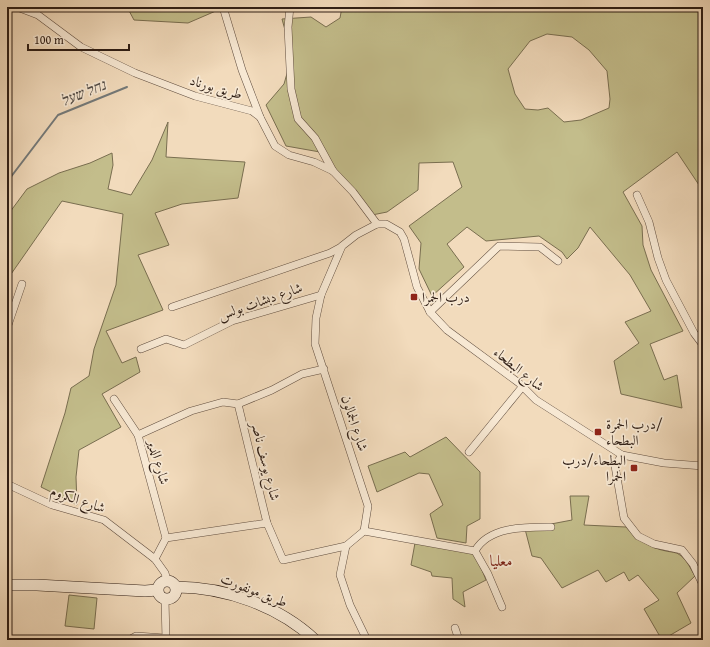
<svg xmlns="http://www.w3.org/2000/svg" width="710" height="647" font-family="'Gentium Book Plus',Amiri,'Frank Ruhl Libre',serif">
  <style>
    .green { fill: #c3bd8b; stroke: #796e50; fill-rule: evenodd }
    .lines { fill: none; stroke-linecap: round; stroke-linejoin: round }
    .stream { stroke: #747a7a; stroke-width: 2 }
    .minor-casing { stroke: #604d3f; stroke-width: 8 }
    .secondary-casing { stroke: #2f1e15; stroke-width: 12 }
    .minor { stroke: #f7e8d3; stroke-width: 7 }
    .secondary { stroke: #f7e8d3; stroke-width: 11 }
    .poi-dot { fill: #8f2418; stroke: #f7e8d3; stroke-width: 1.5 }
    .labels { text-anchor: middle; stroke-width: 3.5; stroke-linejoin: round; paint-order: stroke }
    .street-label { font-size: 14px; fill: #2f1e15; stroke: #f7e8d3 }
    .poi-label { font-size: 14px; fill: #2f1e15; stroke: #f7e8d3; text-anchor: start }
    .water-label { font-size: 15px; font-style: italic; fill: #524c47; stroke: #f7e8d3 }
    .quarter-label { font-size: 16px; fill: #7a1f14; stroke: #f7e8d3 }
  </style>
  <rect width="100%" height="100%" fill="#f2dbbc"/>
  <filter id="stains"><feTurbulence type="fractalNoise" baseFrequency=".005" numOctaves="4"/><feColorMatrix values="0 0 0 0 .2 0 0 0 0 .09 0 0 0 0 .02 0 0 0 .5 -.17"/></filter>
  <radialGradient id="worn" r=".72"><stop offset=".6" stop-color="#630" stop-opacity="0"/><stop offset="1" stop-color="#630" stop-opacity=".3"/></radialGradient>
  <g class="green">
    <path d="M127,7H225L188,23L134,20Z"/>
    <path d="M342,7H703V191L677,152L623,192L642,226L643,245L651,270L683,331L650,344L664,380L677,375L682,408L621,394L614,361L639,343L625,322L651,311L630,275L590,227L578,248L567,259L562,252L539,236L486,241L467,227L447,244L464,267L432,296L419,269L421,243L409,226L462,187L453,162L419,163L418,190L387,212L372,215L320,152L286,146L266,105L284,84L292,56L282,19L311,17L326,27L340,18ZM547,34L572,37L589,50L607,71L610,99L609,108L581,120L564,122L548,108L538,110L525,109L515,94L508,69L530,41Z"/>
    <path d="M168,122L166,157L245,162L238,198L182,204L155,213L169,245L138,255L163,310L106,331L122,363L136,357L140,372L102,394L121,427L79,450L76,477L77,505L41,487L65,413L71,388L89,376L94,349L116,285L123,214L62,201L9,277H7V216L27,189L59,173L90,163L112,153L113,165L108,189L131,195L152,160Z"/>
    <path d="M446,437L480,472V519L467,526L466,543L437,538L430,514L443,505L429,474L419,473L377,492L368,466L405,452L410,457Z"/>
    <path d="M570,496H589L584,525L626,527C636,539 650,548 666,551C670,552 677,552 680,555C687,560 690,568 695,576L677,593L691,623L662,640L644,609L659,600L638,575L629,581L624,572L606,582L598,570L562,588L541,558L532,556L525,529L572,520Z"/>
    <path d="M415,543L472,553L478,560L486,580L463,592L465,607L453,599L452,578L432,576L431,572L411,565Z"/>
    <path d="M69,595L97,598L94,629L65,626Z"/>
  </g>
  <g class="lines">
    <path class="stream" d="M7,182L58,115L127,87"/>
    <g class="minor-casing">
      <g id="minor">
        <path d="M17,7L38,15L81,47L135,73L195,96L252,111L260,117L275,146L289,155L314,162L333,171L353,192L377,224"/>
        <path d="M223,7L242,70L260,117"/>
        <path d="M290,7L288,27L291,89L298,119L315,138L333,171"/>
        <path d="M637,195L649,222L658,258L666,280L694,333L703,345"/>
        <path d="M172,307L330,253L341,247"/>
        <path d="M430,312L499,246L540,247L558,261"/>
        <path d="M7,328L22,284"/>
        <path d="M141,349L166,339L184,345L232,321L321,295"/>
        <path d="M114,399L138,435L166,538L155,559"/>
        <path d="M238,404L267,523L283,560L346,546"/>
        <path d="M7,428L8,455L7,461"/>
        <path d="M138,435L191,411L223,402L238,404L272,390L302,374L324,369"/>
        <path d="M469,452L523,386"/>
        <path d="M622,455L615,466L624,518L638,536L654,544L682,550L693,564L703,585"/>
        <path d="M7,484L52,505L104,520L155,559L165,573L167,580"/>
        <path d="M364,531L475,551L488,574L502,607"/>
        <path d="M166,538L267,523"/>
        <path d="M475,551C489,526 527,527 551,527"/>
        <path d="M165,599L166,640"/>
        <path d="M455,628L459,640"/>
        <path d="M129,640L136,636L165,638"/>
        <path d="M367,640L350,605L340,575L346,546L364,531L368,506L315,344L316,318L321,295L342,246L356,235L377,224H386L400,232L404,239L417,287L430,312L447,330L519,383L536,400L622,455L664,463L703,466"/>
      </g>
    </g>
    <g class="secondary-casing">
      <g id="secondary">
        <circle cx="167" cy="590" r="9"/>
        <path d="M7,585H37L145,591L157,590"/>
        <path d="M176,587C225,587 279,606 315,640"/>
      </g>
    </g>
    <use href="#minor" class="minor"/>
    <use href="#secondary" class="secondary"/>
  </g>
  <g class="poi-dot">
    <rect x="410" y="293" width="8" height="8" rx="2"/>
    <rect x="594" y="428" width="8" height="8" rx="2"/>
    <rect x="630" y="464" width="8" height="8" rx="2"/>
  </g>
  <g class="labels">
    <g class="street-label">
      <text transform="translate(216 87) rotate(16)" y="5">طريق بورناد</text>
      <text transform="translate(260 301) rotate(-19)" y="5">شارع دبشات بولس</text>
      <text transform="translate(519 369) rotate(39)" y="5">شارع البطحاء</text>
      <text transform="translate(355 423) rotate(72)" y="5">شارع الجمالون</text>
      <text transform="translate(266 461) rotate(76)" y="5">شارع يوسف ناصر</text>
      <text transform="translate(159 462) rotate(74)" y="5">شارع الدير</text>
      <text transform="translate(78 499) rotate(19)" y="5">شارع الكروم</text>
      <text transform="translate(254 590) rotate(21)" y="5">طريق مونفورت</text>
    </g>
    <g class="poi-label">
      <text x="422" y="302">درب الحمرا</text>
      <text x="606" y="429">درب الحمرة/<tspan x="606" dy="16">البطحاء</tspan></text>
      <text x="626" y="465" text-anchor="end">البطحاء/درب<tspan x="626" dy="16">الحمرا</tspan></text>
    </g>
    <g class="water-label">
      <text transform="translate(83 93) rotate(-22)" y="5">נחל שעל</text>
    </g>
    <g class="quarter-label">
      <text x="501" y="566">معليا</text>
    </g>
  </g>
  <rect width="710" height="647" fill="none" stroke="#f2dbbc" stroke-width="24"/>
  <rect x="8" y="8" width="694" height="631" fill="none" stroke="#2f1e15" stroke-width="2"/>
  <rect x="12" y="12" width="686" height="623" fill="none" stroke="#2f1e15"/>
  <path d="M28 44v6h101v-6" fill="none" stroke="#2f1e15" stroke-width="2"/>
  <text x="34" y="44" font-size="12" fill="#2f1e15" stroke="#f7e8d3" stroke-width="3" paint-order="stroke">100 m</text>
  <rect width="100%" height="100%" filter="url(#stains)"/>
  <rect width="100%" height="100%" fill="url(#worn)"/>
</svg>
